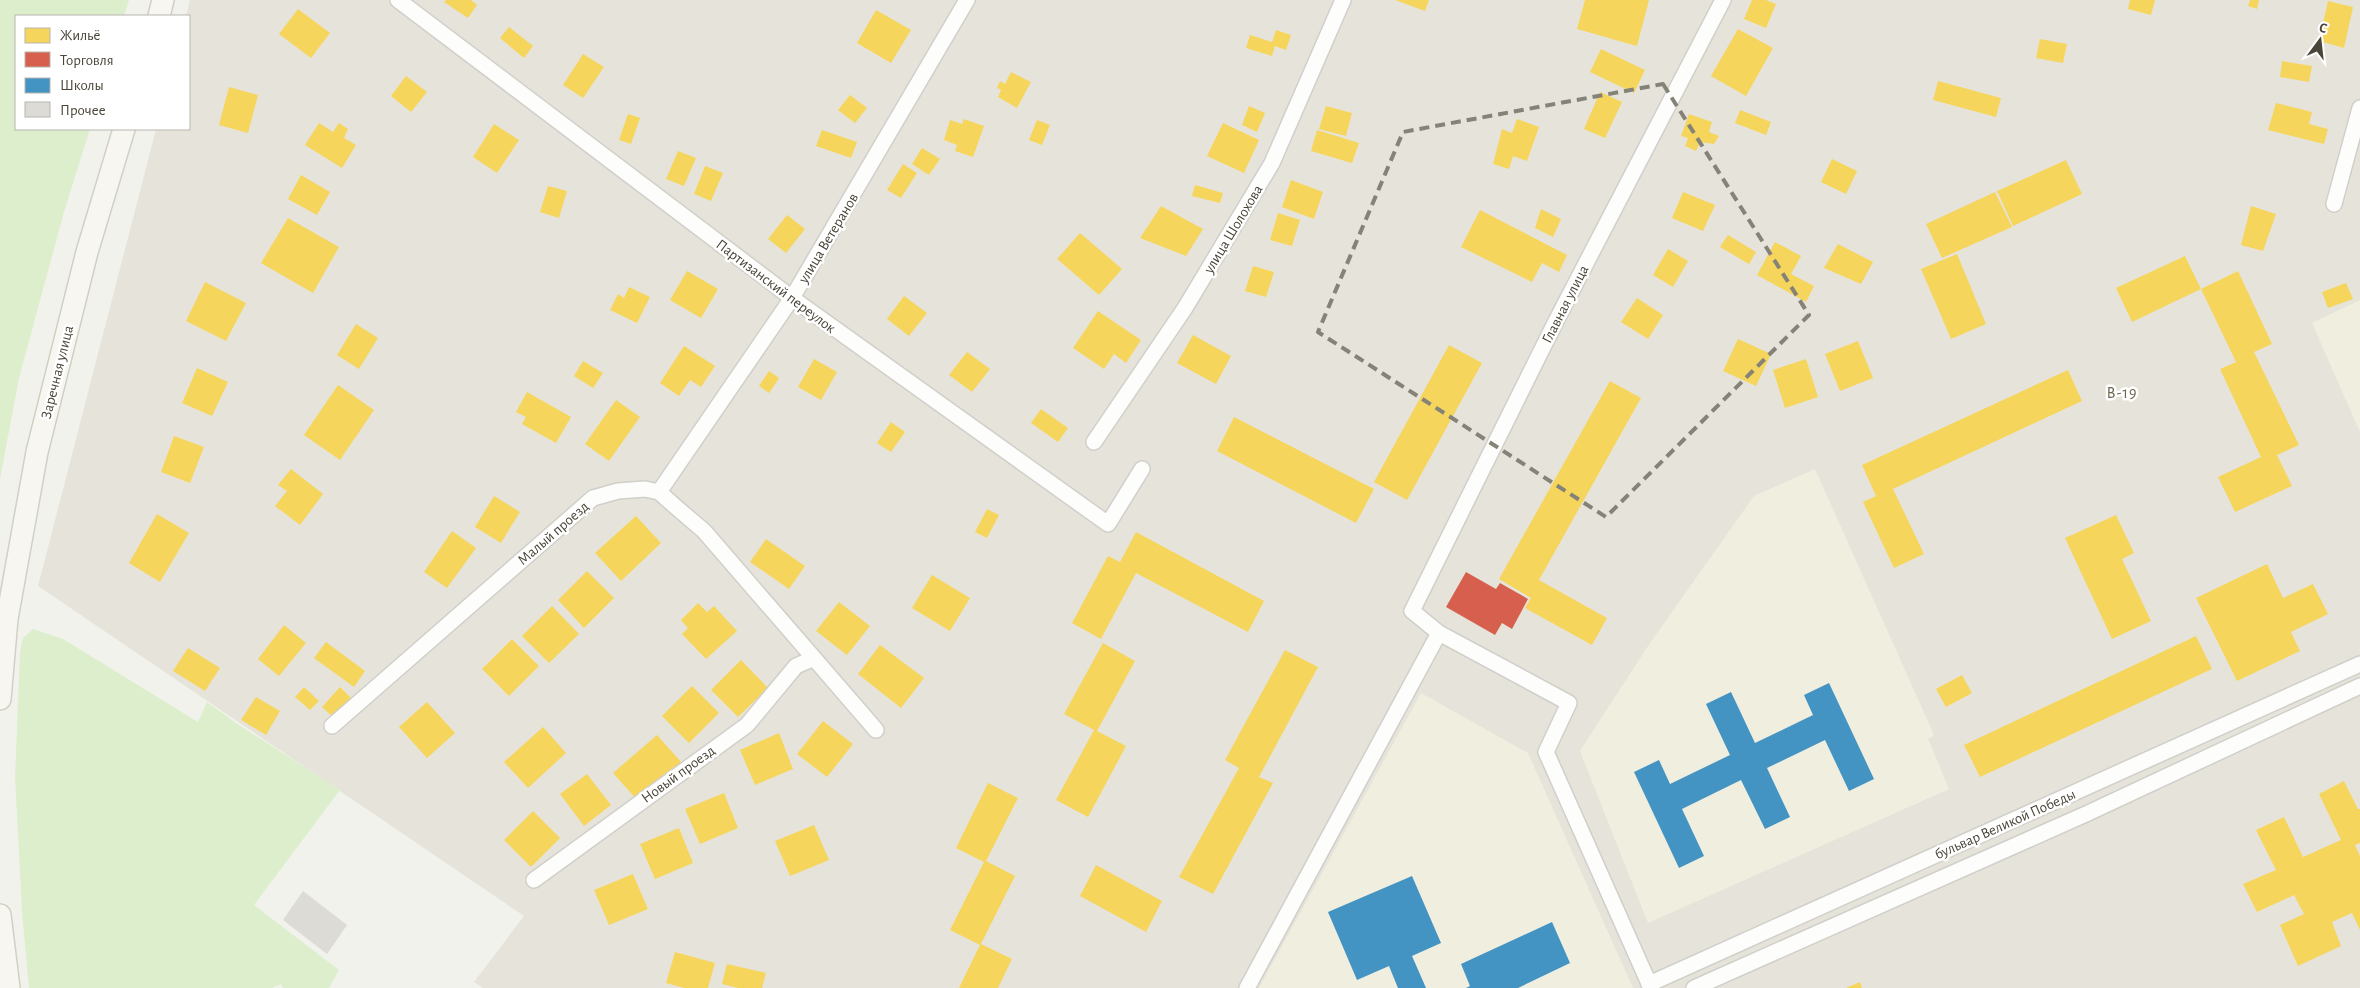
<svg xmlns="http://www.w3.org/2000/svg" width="2360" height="988" font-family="'Alegreya Sans',sans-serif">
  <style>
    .residential { fill: #e6e4da }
    .education { fill: #f0eedf }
    .green { fill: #ddeecd }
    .homes { fill: #f6d55c }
    .shops { fill: #d6604d }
    .schools { fill: #4393c3 }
    .building { fill: #dcdbd5 }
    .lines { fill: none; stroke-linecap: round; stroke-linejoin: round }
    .street-casing { stroke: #d0cfca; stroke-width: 18 }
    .secondary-casing { stroke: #d2d0c4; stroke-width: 24 }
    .street { stroke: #fdfdfc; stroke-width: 15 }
    .secondary { stroke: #f7f6f0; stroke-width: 21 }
    .marked { fill: none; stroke: #858277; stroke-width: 4; stroke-dasharray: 10 6; stroke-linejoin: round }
    .labels { text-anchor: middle; stroke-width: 5; stroke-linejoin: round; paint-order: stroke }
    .street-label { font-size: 15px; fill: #4a4538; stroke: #fff }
    .neighbourhood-label { font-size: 16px; letter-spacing: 1px; fill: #6d644f; stroke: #fff }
  </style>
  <rect width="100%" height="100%" fill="#f2f2ed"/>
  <path class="residential" d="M190,0H2360V988H483L474,982L524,916L38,586L156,129H189V16H186Z"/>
  <g class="education">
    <path d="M2360,300V432L2312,323Z"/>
    <path d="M1815,469L1934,735L1928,739L1949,789L1648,923L1580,751L1648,646L1754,496Z"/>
    <path d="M1421,693L1528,753L1633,988H1259Z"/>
  </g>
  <g class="green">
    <path d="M0,0H129L124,16H16V129H90L64,212L19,378L0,479Z"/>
    <path d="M33,629L63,639L198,722L207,702L236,723L340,790L254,905L339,970L329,988H283L281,984L272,988H29L22,913L15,777L20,651L23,638Z"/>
  </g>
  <g class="homes">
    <path d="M446,0H471L477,5L468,18L444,2Z"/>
    <path d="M1395,0H1429L1425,11Z"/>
    <path d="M1585,0H1649L1637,46L1577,29Z"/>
    <path d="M1752,0H1766L1776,4L1766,28L1744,19Z"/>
    <path d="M2130,0H2155L2151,15L2128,9Z"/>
    <path d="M2250,0H2259L2257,9L2248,6Z"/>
    <path d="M2328,1L2353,7L2344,48L2319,41Z"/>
    <path d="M298,9L330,33L311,58L279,34Z"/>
    <path d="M876,10L911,30L891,63L857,43Z"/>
    <path d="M509,27L533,46L524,58L500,38Z"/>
    <path d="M1738,29L1773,48L1746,96L1711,76Z"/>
    <path d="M1276,30L1291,35L1286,50L1275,46L1272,56L1246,48L1250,35L1272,42Z"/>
    <path d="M2040,39L2067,44L2063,63L2036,58Z"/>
    <path d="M1601,49L1645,70L1634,93L1590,72Z"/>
    <path d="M583,54L604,67L583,98L563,85Z"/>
    <path d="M2282,61L2312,66L2309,82L2280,77Z"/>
    <path d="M1011,72L1031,82L1017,108L998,97L1001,90L997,88L1000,81L1005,84Z"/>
    <path d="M406,76L427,92L411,112L391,96Z"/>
    <path d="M1938,81L2001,98L1996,117L1933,100Z"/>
    <path d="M229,87L258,95L248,133L219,125Z"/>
    <path d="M1600,92L1622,102L1605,138L1584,129Z"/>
    <path d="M850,95L867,108L855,123L838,110Z"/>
    <path d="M2276,103L2312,112L2309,124L2328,129L2324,144L2268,130Z"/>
    <path d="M1249,106L1265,113L1257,132L1242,125Z"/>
    <path d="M1326,106L1352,113L1346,136L1319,129Z"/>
    <path d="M1740,110L1771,122L1766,135L1735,123Z"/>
    <path d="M628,114L640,118L631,144L619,140Z"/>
    <path d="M1689,114L1712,122L1709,132L1719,136L1714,144L1700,142L1696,151L1685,146L1688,138L1681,136Z"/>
    <path d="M964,119L984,126L973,157L955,151L957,145L944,140L950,120L962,124Z"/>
    <path d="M1517,119L1539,127L1527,161L1513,156L1509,169L1493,164L1502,129L1512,133Z"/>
    <path d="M1037,120L1050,125L1042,145L1029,140Z"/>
    <path d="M319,123L333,132L339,123L348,129L344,138L356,145L342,168L305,145Z"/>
    <path d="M1223,123L1259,140L1244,173L1207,156Z"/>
    <path d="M494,124L519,140L497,173L473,157Z"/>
    <path d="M822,130L857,142L851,158L816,146Z"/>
    <path d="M1317,130L1359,143L1352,163L1311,151Z"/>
    <path d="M922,148L940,159L929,175L912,164Z"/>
    <path d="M678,151L696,158L684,186L666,179Z"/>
    <path d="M1832,159L1857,171L1846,194L1821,182Z"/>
    <path d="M2066,160L2082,194L2013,226L1997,191Z"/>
    <path d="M903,164L917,173L901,198L887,190Z"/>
    <path d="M705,166L723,173L711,201L694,194Z"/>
    <path d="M301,175L330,192L317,215L288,199Z"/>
    <path d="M1291,180L1323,192L1314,219L1282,207Z"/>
    <path d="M1195,185L1223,193L1220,203L1192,196Z"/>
    <path d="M548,186L567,191L559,218L540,212Z"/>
    <path d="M1683,192L1715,205L1703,231L1672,218Z"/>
    <path d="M1995,192L2012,227L1942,258L1926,224Z"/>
    <path d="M1161,206L1203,229L1186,256L1140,238Z"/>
    <path d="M2251,206L2276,214L2263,251L2241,245Z"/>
    <path d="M1541,209L1561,219L1553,237L1535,228Z"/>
    <path d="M1480,210L1567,255L1559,272L1542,263L1532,282L1461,247Z"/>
    <path d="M1278,213L1300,220L1292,246L1270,240Z"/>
    <path d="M787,215L805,229L786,253L768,239Z"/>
    <path d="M288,218L339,247L313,293L261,263Z"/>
    <path d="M1080,233L1122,269L1099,295L1057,259Z"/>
    <path d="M1728,235L1756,252L1749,264L1720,247Z"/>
    <path d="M1775,242L1801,256L1791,274L1814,286L1806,302L1757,275Z"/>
    <path d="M1838,244L1873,262L1861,284L1824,268Z"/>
    <path d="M1668,249L1688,261L1673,287L1653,275Z"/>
    <path d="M1957,254L1986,324L1951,339L1921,269Z"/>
    <path d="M2185,256L2201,289L2238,271L2272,344L2254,352L2299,445L2277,455L2292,486L2235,512L2218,477L2261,457L2220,369L2236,362L2201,289L2132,322L2116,288Z"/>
    <path d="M1253,266L1274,272L1266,297L1245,291Z"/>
    <path d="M687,271L718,289L701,318L670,300Z"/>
    <path d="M205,282L246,303L226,341L186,321Z"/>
    <path d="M2346,283L2353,299L2328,308L2322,292Z"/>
    <path d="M629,287L650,297L637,323L610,310L618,294L624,298Z"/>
    <path d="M904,296L927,313L909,336L887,319Z"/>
    <path d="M1637,298L1663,315L1648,339L1621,322Z"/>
    <path d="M1098,311L1141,340L1126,363L1114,354L1104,369L1073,348Z"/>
    <path d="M356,324L378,338L359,369L337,355Z"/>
    <path d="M1193,335L1231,356L1216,384L1177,363Z"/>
    <path d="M1738,339L1771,354L1756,386L1723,371Z"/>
    <path d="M1858,341L1873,378L1840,391L1825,354Z"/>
    <path d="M1449,345L1482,363L1407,500L1374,482Z"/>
    <path d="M684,346L715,366L701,387L690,380L679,396L660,383Z"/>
    <path d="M967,352L990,369L972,392L949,375Z"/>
    <path d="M814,359L837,372L821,400L798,387Z"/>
    <path d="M1806,359L1818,397L1785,408L1773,370Z"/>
    <path d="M583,361L603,373L593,388L574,376Z"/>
    <path d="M197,368L228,382L212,416L182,403Z"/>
    <path d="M2068,370L2082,401L1893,489L1924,554L1894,568L1863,502L1876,496L1862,465Z"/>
    <path d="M769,371L779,378L769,393L759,386Z"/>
    <path d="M1610,381L1641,398L1539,580L1607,618L1592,645L1525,608L1531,598L1499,579Z"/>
    <path d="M338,385L374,410L340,460L304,435Z"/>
    <path d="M527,392L571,417L556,443L522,424L526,417L516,412Z"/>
    <path d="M616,400L640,417L609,461L585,444Z"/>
    <path d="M1041,409L1068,428L1058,442L1031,423Z"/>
    <path d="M1234,417L1374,489L1356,523L1217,451Z"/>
    <path d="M891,422L905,432L891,452L877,443Z"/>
    <path d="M174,436L204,447L190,483L161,472Z"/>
    <path d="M291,469L323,494L300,525L275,506L287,491L278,485Z"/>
    <path d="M494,496L520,512L501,543L475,527Z"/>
    <path d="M987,509L999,515L987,538L975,532Z"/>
    <path d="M157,514L189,533L160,582L129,563Z"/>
    <path d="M2116,515L2134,553L2122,559L2151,621L2112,639L2065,538Z"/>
    <path d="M636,516L661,543L621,581L595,553Z"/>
    <path d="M452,531L476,548L447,588L424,572Z"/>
    <path d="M1136,532L1264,601L1248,632L1136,573L1101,639L1072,623L1108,556L1120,562Z"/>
    <path d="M766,539L805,566L789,589L750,562Z"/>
    <path d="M2267,564L2283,598L2313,584L2328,614L2291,632L2300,651L2237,681L2196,598Z"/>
    <path d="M587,571L614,598L584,628L558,600Z"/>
    <path d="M932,575L970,598L950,631L912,608Z"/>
    <path d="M839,602L870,626L847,655L816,631Z"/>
    <path d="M698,603L707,612L714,606L737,631L706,659L682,634L688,628L681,620Z"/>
    <path d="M552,606L579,634L549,663L522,636Z"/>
    <path d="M284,625L306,643L279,676L258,659Z"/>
    <path d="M2196,636L2212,669L1980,777L1964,745Z"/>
    <path d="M512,639L539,666L509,696L482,669Z"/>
    <path d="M326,642L365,671L354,687L314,658Z"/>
    <path d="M1103,643L1135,661L1097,731L1126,746L1088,817L1056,800L1094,730L1064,714Z"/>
    <path d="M880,645L924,678L901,708L858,674Z"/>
    <path d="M188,648L220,668L205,691L173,671Z"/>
    <path d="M1285,650L1318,667L1259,777L1273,783L1213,894L1179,877L1239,768L1225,760Z"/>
    <path d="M741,660L768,688L738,717L711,690Z"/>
    <path d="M1962,675L1972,693L1946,707L1936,689Z"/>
    <path d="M692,686L719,713L689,743L662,716Z"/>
    <path d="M304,687L319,701L310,710L295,697Z"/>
    <path d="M340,687L351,698L333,717L322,707Z"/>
    <path d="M256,697L280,711L266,735L241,720Z"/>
    <path d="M427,702L455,733L427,758L399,727Z"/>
    <path d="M823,721L853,744L827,777L797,754Z"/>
    <path d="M543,727L566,753L528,788L504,762Z"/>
    <path d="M779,733L793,769L755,785L740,750Z"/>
    <path d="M657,735L682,763L638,801L613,773Z"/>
    <path d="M587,774L611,805L584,826L560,794Z"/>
    <path d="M2344,781L2358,809H2360V843L2355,845L2360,856V930L2352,913L2332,922L2341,946L2298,966L2280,925L2304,914L2294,895L2257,912L2243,884L2276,870L2256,830L2284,817L2303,857L2341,840L2319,794Z"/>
    <path d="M988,783L1018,798L986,861L1015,876L981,944L1012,959L998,988H959L980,945L950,930L984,862L956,848Z"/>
    <path d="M724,793L738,828L700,844L685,809Z"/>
    <path d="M533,811L560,838L531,867L504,840Z"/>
    <path d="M814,825L829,860L790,876L775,841Z"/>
    <path d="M679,828L693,863L655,879L640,844Z"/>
    <path d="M1096,865L1162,901L1146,932L1080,896Z"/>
    <path d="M633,874L648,909L609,925L594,890Z"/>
    <path d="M675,952L715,963L708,988H684L666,983Z"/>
    <path d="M727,964L766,973L762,988H738L722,984Z"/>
    <path d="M1860,982L1862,988H1846Z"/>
  </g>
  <path class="shops" d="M1466,572L1496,589L1500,583L1528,599L1512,629L1502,623L1495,635L1446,607Z"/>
  <g class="schools">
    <path d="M1829,683L1874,779L1849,791L1825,740L1767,768L1790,817L1765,829L1741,780L1682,809L1704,856L1679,868L1634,772L1659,760L1670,784L1730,755L1706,704L1731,692L1755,743L1813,715L1804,695Z"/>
    <path d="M1412,876L1441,943L1412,956L1426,988H1398L1389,966L1357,980L1328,912Z"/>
    <path d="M1552,922L1570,963L1518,988H1466L1470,986L1461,964Z"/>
  </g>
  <path class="building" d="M303,891L347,925L327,954L283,920Z"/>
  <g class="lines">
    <g class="street-casing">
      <g id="street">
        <path d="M398,0L792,298L1108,524L1142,469"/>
        <path d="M2334,204L2360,108"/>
        <path d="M1094,442L1185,308L1272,163L1343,0"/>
        <path d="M659,492L792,298L967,0"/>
        <path d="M332,726L593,498L618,491L645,489L659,492L677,508L704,531L876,730"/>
        <path d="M534,880L747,725L796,666L812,659"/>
        <path d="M1649,984L2360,664"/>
        <path d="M1247,988L1439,633"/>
        <path d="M1651,988L1546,752L1569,703L1439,633L1412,611L1556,321L1723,0"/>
        <path d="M1694,988L2086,814L2360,686"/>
      </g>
    </g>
    <g class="secondary-casing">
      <g id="secondary">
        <path d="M159,16L163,0"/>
        <path d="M0,699L7,619L37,452L87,252L124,129"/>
        <path d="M0,915L9,988"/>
      </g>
    </g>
    <use href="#street" class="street"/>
    <use href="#secondary" class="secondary"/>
  </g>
  <path class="marked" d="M1663,84L1809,315L1606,517L1318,332L1403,132Z"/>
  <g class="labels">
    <g class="street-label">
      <text transform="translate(1233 229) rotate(-59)" y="5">улица Шолохова</text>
      <text transform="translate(828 238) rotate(-59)" y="5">улица Ветеранов</text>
      <text transform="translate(776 286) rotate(37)" y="5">Партизанский переулок</text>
      <text transform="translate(1565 304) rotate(-63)" y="5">Главная улица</text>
      <text transform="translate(57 372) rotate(-76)" y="5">Заречная улица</text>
      <text transform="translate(553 533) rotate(-41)" y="5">Малый проезд</text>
      <text transform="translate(678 774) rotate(-36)" y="5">Новый проезд</text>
      <text transform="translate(2005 824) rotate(-24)" y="5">бульвар Великой Победы</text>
    </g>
    <g class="neighbourhood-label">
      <text x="2122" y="398">В-19</text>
    </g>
  </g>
  <rect x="15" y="15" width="175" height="115" fill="#ffffff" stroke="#b7b5af"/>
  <rect x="25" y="28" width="25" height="15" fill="#f6d55c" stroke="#b7b5af"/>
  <text x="60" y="40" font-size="15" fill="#4a4538">Жильё</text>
  <rect x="25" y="52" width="25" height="15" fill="#d6604d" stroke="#b7b5af"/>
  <text x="60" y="65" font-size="15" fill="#4a4538">Торговля</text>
  <rect x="25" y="78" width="25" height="15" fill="#4393c3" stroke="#b7b5af"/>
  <text x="60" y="90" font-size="15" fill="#4a4538">Школы</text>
  <rect x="25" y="102" width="25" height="15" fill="#dcdbd5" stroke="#b7b5af"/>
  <text x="60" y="115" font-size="15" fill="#4a4538">Прочее</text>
  <g transform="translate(2320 40) rotate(15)" stroke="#ffffff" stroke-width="4" paint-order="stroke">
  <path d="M0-4L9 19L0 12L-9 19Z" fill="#4a4538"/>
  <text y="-8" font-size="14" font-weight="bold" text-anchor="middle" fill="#4a4538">С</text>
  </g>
</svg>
